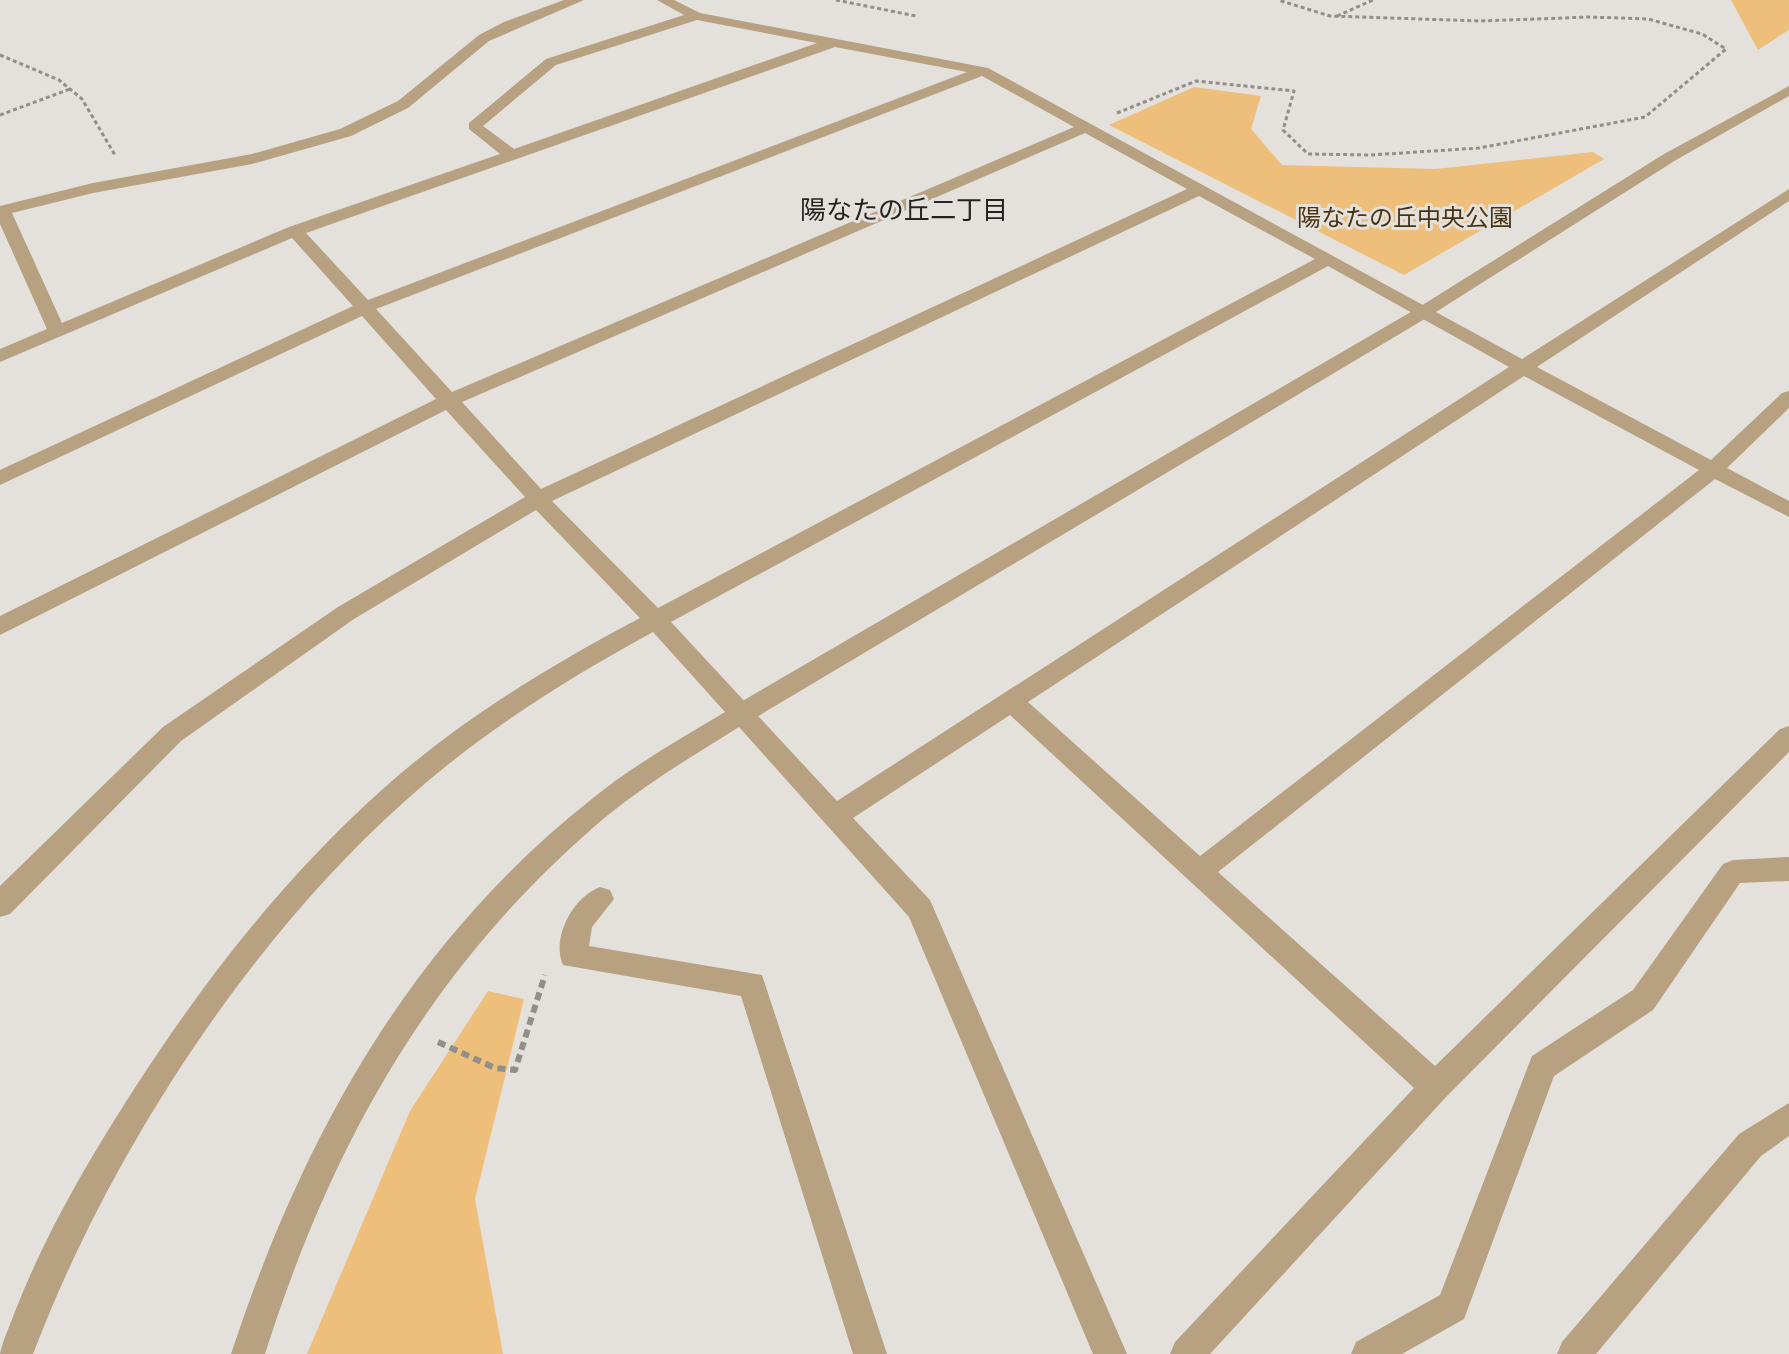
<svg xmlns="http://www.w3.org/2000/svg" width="1789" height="1354" font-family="'Work Sans','Noto Sans JP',sans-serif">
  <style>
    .green { fill: #eebe7b }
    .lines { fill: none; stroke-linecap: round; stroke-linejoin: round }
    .path-far1 { stroke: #918e8b; stroke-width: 3; stroke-dasharray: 4 3; stroke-linecap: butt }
    .path { stroke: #918e8b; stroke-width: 6; stroke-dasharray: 8 5; stroke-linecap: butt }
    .minor { fill: #b8a181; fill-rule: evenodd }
    .tertiary { fill: #b8a181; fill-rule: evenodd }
    .labels { text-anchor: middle; stroke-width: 6; stroke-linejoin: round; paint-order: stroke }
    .far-park-label { font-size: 24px; fill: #493412; stroke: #e4e0dc }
    .far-neighbourhood-label { font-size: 26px; fill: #242321; stroke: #e4e0dc }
  </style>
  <rect width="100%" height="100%" fill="#e4e0dc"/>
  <g class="green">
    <path d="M1731,0H1789V30L1758,50Z"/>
    <path d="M1194,87L1261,96L1251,129L1282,165L1435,169L1593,152L1604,159L1404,275L1109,125Z"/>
    <path d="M488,991L524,999L475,1199L503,1354H307L410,1111Z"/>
  </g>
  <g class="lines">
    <g class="path-far1">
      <path d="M836,0L916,16"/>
      <path d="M1337,16L1373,0"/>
      <path d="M0,55L59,80L82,99L115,155"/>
      <path d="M1117,113L1196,81L1294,91L1283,130L1308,154L1371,155L1479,148L1645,117L1726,49L1702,34L1648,19L1589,17L1481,21L1330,16L1278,0"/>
      <path d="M0,115L70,89"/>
    </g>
    <path class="path" d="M438,1042L495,1068L515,1070L545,975"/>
    <g class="minor">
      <path d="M564,0H584L489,41L408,108L351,136L252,164L93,193L12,213L62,323L289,227L500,154L469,129V123L546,59L684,15L657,0H674L700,13L988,68L1522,359L1789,189V201L1537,367L1711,460L1782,393L1789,391V408L1727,468L1789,501V517L1715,479L1218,872L1435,1066L1780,729L1789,726V752L1446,1097L1210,1354H1170L1175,1342L1414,1088L1010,715L853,818L930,900L1127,1354H1093L909,917L739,727C694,755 649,782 608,815C434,961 333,1140 265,1354H231C303,1136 410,942 593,798C634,765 680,739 725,712L653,632C565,680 479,734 404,802C246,943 108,1157 33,1354H0C3,1339 11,1323 16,1309C37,1256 63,1206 92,1157C172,1023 266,893 384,788C460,720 549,666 640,618L536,510L354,619L181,741L10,914L0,917V886L163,727L338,607L525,497L446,410L0,635V616L436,399L362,316L0,485V470L353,306L292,238L0,362V349L47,329L0,224V206L93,183L252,154L340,129L398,101L479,35L504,22ZM697,20L817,43L514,149L483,126L556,65ZM835,47L967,72L368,300L306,233ZM982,76L1074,127L452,392L376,309ZM1085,133L1187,189L541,489L462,402ZM1199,196L1315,259L658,608L552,501ZM1328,266L1509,367L837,801L671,622ZM1524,376L1699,470L1200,856L1028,702Z"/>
      <path d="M1789,857V881L1740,883L1653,1010L1554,1076L1464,1319L1402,1354H1351L1356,1342L1440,1295L1532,1056L1633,990L1723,864L1733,860Z"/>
      <path d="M600,887L610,890L614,899L592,927L589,946L762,975L887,1354H853L741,996L563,965C551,938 573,897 600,887Z"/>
      <path d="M1789,1103V1136L1761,1156L1596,1354H1557L1562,1342L1739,1134Z"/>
    </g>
    <path class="tertiary" d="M1789,86V96L1676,160L1428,317L750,721L741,724L732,721L729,714L732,707L1416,309L1664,154Z"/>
  </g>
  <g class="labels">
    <g class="far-park-label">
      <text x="1405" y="226">陽なたの丘中央公園</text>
    </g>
    <g class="far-neighbourhood-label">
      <text x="904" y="219">陽なたの丘二丁目</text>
    </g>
  </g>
</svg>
